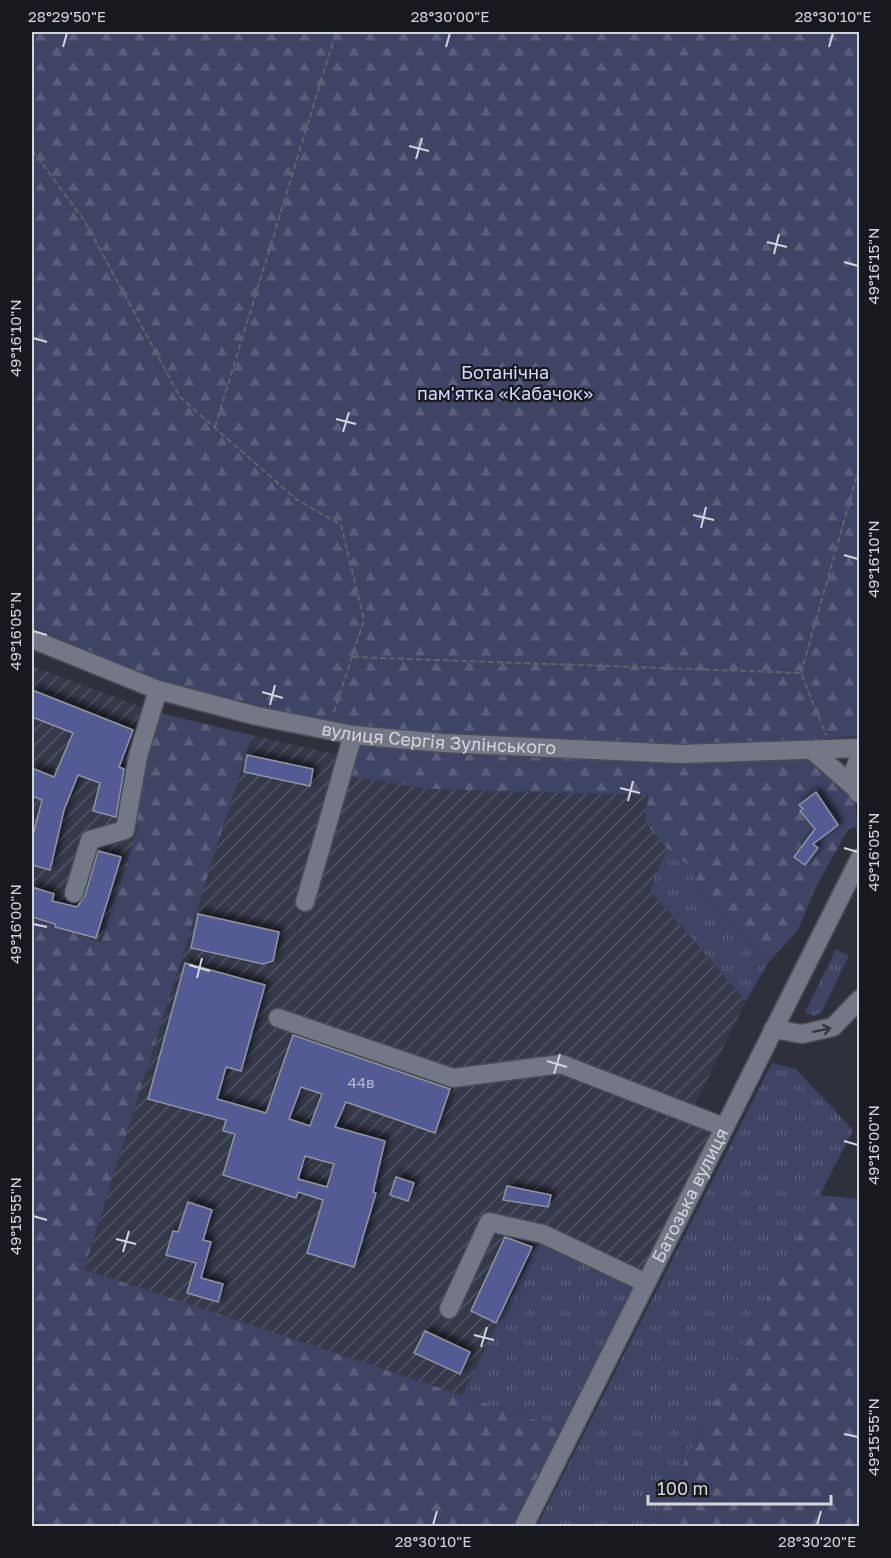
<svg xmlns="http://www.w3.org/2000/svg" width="891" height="1558" font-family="'Golos Text',sans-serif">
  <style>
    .industrial { fill: url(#industrial-furrows) }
    .grass { fill: url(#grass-tufts) }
    .forest { fill: url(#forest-firs) }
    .building { fill: #525a94; stroke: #9093a1; stroke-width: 1.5; fill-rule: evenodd; filter: url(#shadow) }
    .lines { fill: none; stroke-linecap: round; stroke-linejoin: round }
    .minor-casing { stroke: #4b4d57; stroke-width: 21 }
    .path { stroke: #61636d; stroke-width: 2; stroke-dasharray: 6 3; stroke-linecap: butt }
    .minor { stroke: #747785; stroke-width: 18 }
    .oneway { stroke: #34353d }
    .ticks { fill: none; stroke: #d3d5dc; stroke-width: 2 }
    .labels { text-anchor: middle; stroke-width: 4.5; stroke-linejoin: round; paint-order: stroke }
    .number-label { font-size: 15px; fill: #b3b6ca }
    .park-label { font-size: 18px; fill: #d3dafe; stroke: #18191e }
    .street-label { font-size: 18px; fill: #d3d5dc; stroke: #18191e }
    .neatline { fill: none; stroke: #d3d5dc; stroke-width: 2 }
    .ticks-label { font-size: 15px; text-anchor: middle; fill: #d3d5dc }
  </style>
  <defs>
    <pattern id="industrial-furrows" width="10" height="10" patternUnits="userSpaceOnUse" patternTransform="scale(1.5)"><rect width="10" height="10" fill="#36394a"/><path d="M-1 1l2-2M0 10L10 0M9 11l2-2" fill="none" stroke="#525564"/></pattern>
    <pattern id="grass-tufts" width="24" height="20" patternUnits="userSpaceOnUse" patternTransform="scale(1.5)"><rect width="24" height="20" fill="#3f4465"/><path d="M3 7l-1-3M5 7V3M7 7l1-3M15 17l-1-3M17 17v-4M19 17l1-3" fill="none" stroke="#5a5e7a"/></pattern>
    <pattern id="forest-firs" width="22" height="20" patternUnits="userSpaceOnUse" patternTransform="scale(1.5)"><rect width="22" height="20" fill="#3f4465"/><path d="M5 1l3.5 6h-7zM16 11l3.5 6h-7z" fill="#5a5e7a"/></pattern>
    <filter id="shadow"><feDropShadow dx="4.5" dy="-4.5" stdDeviation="3" flood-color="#0009"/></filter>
  </defs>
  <rect width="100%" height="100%" fill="#2e303c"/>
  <g class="industrial">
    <path d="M32,666L152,711L129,822L139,825L101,942L32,919Z"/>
    <path d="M252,735L346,757L292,949L348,776L431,789L648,795L645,823L667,848L650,890L746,1001L694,1107L728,1121L646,1283L543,1235L462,1395L84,1269Z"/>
  </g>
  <g class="grass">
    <path d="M667,848L688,865L703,897L768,963L746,1001L650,890Z"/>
    <path d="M836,949L849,956L821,1013L813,1016L805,1012Z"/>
    <path d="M772,1063L796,1069L853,1130L652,1526H537Z"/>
    <path d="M543,1234L646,1283L572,1432L462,1395Z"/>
  </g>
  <g class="forest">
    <path d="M32,32H859V736L719,746L682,745L445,733L356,725L288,713L162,681L32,627Z"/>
    <path d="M152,711L252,735L84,1269L572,1432L524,1526H49L32,1520V919L101,942L139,825L128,822Z"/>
    <path d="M353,735L812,750L855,788L857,827L848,829L815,889L798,930L768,963L703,897L688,865L667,848L645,823L648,795L431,789L348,776Z"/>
    <path d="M819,1195L859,1199V1526H652Z"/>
  </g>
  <g class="building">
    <path d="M32,690L133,730L119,767L124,769L116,817L93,811L100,783L78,775L64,810L50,870L32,865V839L42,800L32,796V768L54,777L73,733L32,717Z"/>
    <path d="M247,755L313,769L310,786L244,772Z"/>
    <path d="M816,792L838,825L813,844L818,848L805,865L794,857L815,829L800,811L803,809L799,805Z"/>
    <path d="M98,851L121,857L96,938L55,927V924L32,917V887L54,894L52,901L77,907L85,896Z"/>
    <path d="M198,914L279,932L273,961L263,964L191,948Z"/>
    <path d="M185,963L265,985L241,1071L226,1067L217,1099L266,1113L293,1035L450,1089L435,1133L346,1102L335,1127L385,1141L373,1192L376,1193L354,1267L307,1253L323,1200L298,1192L296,1198L223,1175L235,1134L223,1131L226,1120L148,1099ZM301,1087L322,1094L310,1126L289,1119ZM305,1156L334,1164L327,1187L298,1179Z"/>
    <path d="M396,1177L414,1183L408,1201L390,1195Z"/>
    <path d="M507,1186L551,1195L548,1207L503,1200Z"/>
    <path d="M188,1202L212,1210L203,1240L211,1242L201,1278L223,1284L218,1302L187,1293L196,1263L166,1255L173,1231L178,1232Z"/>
    <path d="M505,1237L532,1247L496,1323L471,1311Z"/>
    <path d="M425,1331L470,1352L460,1374L414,1353Z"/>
  </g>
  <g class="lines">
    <g class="minor-casing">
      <g id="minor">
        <path id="s1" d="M32,639L158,690L257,716L353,735L443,743L682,754L860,748"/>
        <path d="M812,750L855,788"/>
        <path d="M858,793L854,771L860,755"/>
        <path d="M74,893L90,840L125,830L138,756L158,690"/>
        <path d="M305,902L353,735"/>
        <path d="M278,1018L453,1078L561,1064L724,1127"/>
        <path d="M773,1029L802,1034L833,1027L860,999"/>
        <path d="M449,1309L489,1222L543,1234L646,1283"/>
        <path id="s2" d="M524,1526L860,858"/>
      </g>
    </g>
    <g class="path">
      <path d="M32,150L84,220L180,397L296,499L341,525L364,620L333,715"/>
      <path d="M215,427L336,32"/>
      <path d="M353,657L801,673L826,735"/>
      <path d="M801,673L860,465"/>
    </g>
    <use href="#minor" class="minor"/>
  </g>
  <defs><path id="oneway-shaft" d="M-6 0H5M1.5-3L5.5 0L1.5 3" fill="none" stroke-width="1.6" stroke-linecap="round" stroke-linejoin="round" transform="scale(1.5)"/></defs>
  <use class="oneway" href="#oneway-shaft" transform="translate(822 1030) rotate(-12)"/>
  <path class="ticks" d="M63,47L67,33M446,47L450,33M829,47L833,33M409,146L429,151M416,159L422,138M767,242L787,247M774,254L779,234M844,262L858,266M33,338L47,342M336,419L356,424M343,432L349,412M693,515L714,520M701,528L706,507M844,555L858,559M33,631L47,635M262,692L283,698M270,705L275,685M620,788L640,793M628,801L633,781M844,848L858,852M33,924L47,927M189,965L210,971M197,978L202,958M547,1061L567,1067M554,1074L560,1054M844,1141L858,1145M33,1216L47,1220M116,1239L136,1244M123,1252L129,1231M474,1335L494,1340M481,1347L487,1327M844,1434L858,1437M433,1525L437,1511M817,1525L821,1511"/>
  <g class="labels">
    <g class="number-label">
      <text x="361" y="1088">44в</text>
    </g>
    <g class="park-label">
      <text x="505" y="379">Ботанічна<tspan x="505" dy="21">пам'ятка «Кабачок»</tspan></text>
    </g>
    <g class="street-label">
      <text dy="6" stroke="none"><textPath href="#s1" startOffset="422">вулиця Сергія Зулінського</textPath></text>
      <text dy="6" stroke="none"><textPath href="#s2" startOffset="370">Батозька вулиця</textPath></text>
    </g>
  </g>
  <rect width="891" height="1558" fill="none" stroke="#18191e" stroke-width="66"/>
  <path d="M648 1495v9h183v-9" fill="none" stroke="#d3d5dc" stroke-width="3"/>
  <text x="657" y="1495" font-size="18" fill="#d3d5dc" stroke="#18191e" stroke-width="4.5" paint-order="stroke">100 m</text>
  <rect x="33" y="33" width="825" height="1492" class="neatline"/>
  <g class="ticks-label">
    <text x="67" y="22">28°29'50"E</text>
    <text x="450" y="22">28°30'00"E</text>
    <text x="833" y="22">28°30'10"E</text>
    <text transform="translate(874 266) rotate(-90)" y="5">49°16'15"N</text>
    <text transform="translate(16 338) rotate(-90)" y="5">49°16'10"N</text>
    <text transform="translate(874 559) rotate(-90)" y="5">49°16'10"N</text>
    <text transform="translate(16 631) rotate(-90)" y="5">49°16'05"N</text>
    <text transform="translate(874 852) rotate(-90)" y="5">49°16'05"N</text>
    <text transform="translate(16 924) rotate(-90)" y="5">49°16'00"N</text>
    <text transform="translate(874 1145) rotate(-90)" y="5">49°16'00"N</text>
    <text transform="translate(16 1216) rotate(-90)" y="5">49°15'55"N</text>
    <text transform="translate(874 1437) rotate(-90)" y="5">49°15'55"N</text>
    <text x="433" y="1547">28°30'10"E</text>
    <text x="817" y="1547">28°30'20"E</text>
  </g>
</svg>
